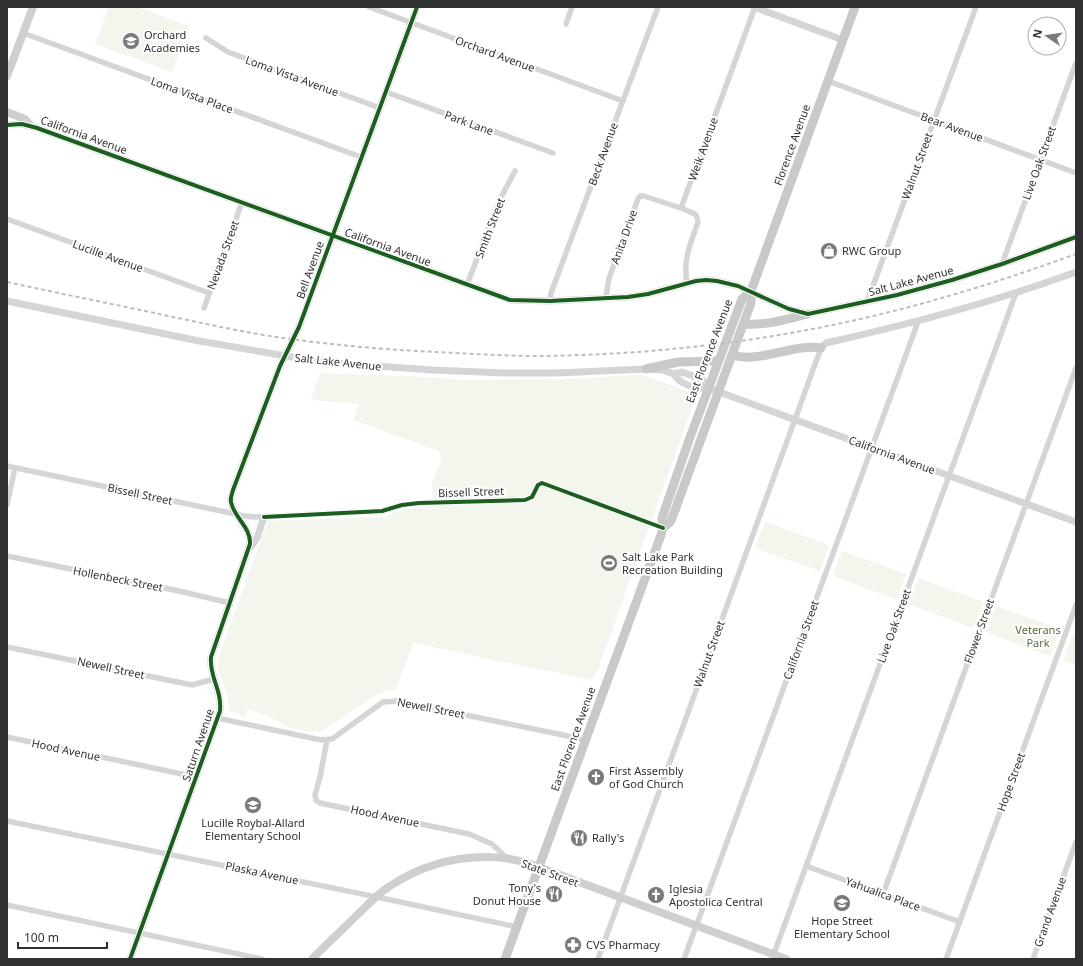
<svg xmlns="http://www.w3.org/2000/svg" width="1083" height="966" font-family="'Noto Sans',sans-serif">
  <style>
    .green { fill: #f2f6ed }
    .lines { fill: none; stroke-linecap: round; stroke-linejoin: round }
    .minor { stroke: #d5d5d5; stroke-width: 5.5 }
    .tertiary { stroke: #d5d5d5; stroke-width: 7 }
    .secondary { stroke: #cfcfcf; stroke-width: 8 }
    .primary { stroke: #c9c9c9; stroke-width: 9 }
    .rail { stroke: #bdbdbd; stroke-width: 2; stroke-dasharray: 4 3; stroke-linecap: butt }
    .cycleway-casing { stroke: #fff; stroke-width: 6 }
    .cycleway { stroke: #1b5e20; stroke-width: 4 }
    .labels { text-anchor: middle; stroke-width: 4; stroke-linejoin: round; paint-order: stroke }
    .poi-label { font-size: 11px; fill: #313131; stroke: #fff; text-anchor: start }
    .street-label { font-size: 11px; fill: #313131; stroke: #fff }
    .park-label { font-size: 11px; fill: #556e3c; stroke: #fff }
  </style>
  <rect width="100%" height="100%" fill="#fff"/>
  <g class="green">
    <path d="M109,7H137L189,26L172,72L95,44Z"/>
    <path d="M320,373L427,377L464,380L569,379L639,375L649,377L694,394L696,396L596,675H594L593,680L413,643L395,691H386L372,697L322,731L311,732L290,728L266,715L247,709L245,717L229,711L228,697L218,669L219,656L268,521L383,517L406,509L433,507L432,484L442,459L438,451L354,420L359,404L311,400Z"/>
    <path d="M765,522L829,545L820,571L755,548Z"/>
    <path d="M842,551L906,574L897,600L833,576Z"/>
    <path d="M919,578L983,602L973,628L909,604Z"/>
    <path d="M996,606L1060,629L1050,656L986,632Z"/>
    <path d="M1072,635L1076,636V665L1063,661Z"/>
  </g>
  <g class="lines">
    <g class="minor">
      <path d="M369,7L623,101"/>
      <path d="M566,24L572,7"/>
      <path d="M23,33L361,157"/>
      <path d="M206,38L228,52L380,108"/>
      <path d="M828,81L1076,173"/>
      <path d="M386,92L553,153"/>
      <path d="M7,219L209,293"/>
      <path d="M1002,264L1076,63"/>
      <path d="M687,283C683,257 690,246 698,222L697,217L695,214L681,208L755,7"/>
      <path d="M467,285L499,201L515,171"/>
      <path d="M606,297L609,278L638,199L640,196H644L681,208"/>
      <path d="M550,301L551,293L658,7"/>
      <path d="M867,302L976,7"/>
      <path d="M204,308L242,202"/>
      <path d="M7,466L245,516L254,517L382,511L402,505L419,503L525,500L532,497L538,485L542,483L663,528"/>
      <path d="M7,505L15,468"/>
      <path d="M7,556L179,591L230,603"/>
      <path d="M7,647L192,685L214,679"/>
      <path d="M217,718L321,740L332,739L383,702L397,701L573,737L585,741"/>
      <path d="M7,737L196,777"/>
      <path d="M327,740L320,777L315,795L316,800L320,803L469,834L492,844L508,859"/>
      <path d="M7,821L391,900L517,927"/>
      <path d="M806,866L960,922"/>
      <path d="M883,894L1076,368"/>
      <path d="M7,905L262,959"/>
      <path d="M598,959L821,348"/>
      <path d="M684,959L918,322"/>
      <path d="M772,959L1016,293"/>
      <path d="M946,959L1076,605"/>
      <path d="M1033,959L1076,842"/>
    </g>
    <g class="tertiary">
      <path d="M754,7L843,40"/>
      <path d="M7,125L22,124L37,128L510,300L550,301L628,297L648,294L696,281L706,280L717,281L738,286L789,309L808,314L897,295L952,280L1002,264L1076,237"/>
      <path d="M7,301L199,341L321,362L432,370L505,373H556L646,369L662,370L674,374L682,372L703,380L708,388"/>
      <path d="M821,348L826,343C911,324 995,302 1076,272"/>
      <path d="M674,374C680,385 696,389 708,388L1076,522"/>
      <path d="M251,547L257,538L264,517"/>
      <path d="M130,959L220,711C222,689 209,677 211,657L250,544C251,527 234,518 231,502C230,498 232,494 233,490L280,366L299,327L306,308L417,7"/>
    </g>
    <g class="secondary">
      <path d="M7,76L33,7"/>
      <path d="M7,112L25,119L30,125"/>
      <path d="M312,959C326,945 341,931 356,916C367,906 377,894 390,886C420,866 456,856 492,857C504,857 516,860 528,863L786,959"/>
    </g>
    <g class="primary">
      <path d="M744,324C765,326 788,319 808,314"/>
      <path d="M732,355C759,364 794,343 821,348"/>
      <path d="M646,369L678,362L718,361"/>
      <path d="M663,528L671,521L751,303V291L855,7"/>
      <path d="M505,959L661,535L663,528L662,518L689,440L742,299L751,291"/>
    </g>
    <path class="rail" d="M7,282C62,294 118,305 173,317C212,325 251,334 291,339C311,342 331,344 351,346C393,350 434,352 476,354C496,355 516,356 536,356C662,355 788,339 909,307C966,292 1021,274 1076,254"/>
    <g class="cycleway-casing">
      <g id="cycleway">
        <path d="M7,125L22,124L37,128L510,300L550,301L628,297L648,294L696,281L706,280L717,281L738,286L789,309L808,314L897,295L952,280L1002,264L1076,237"/>
        <path d="M264,517L382,511L402,505L419,503L525,500L532,497L538,485L542,483L663,528"/>
        <path d="M130,959L220,711C222,689 209,677 211,657L250,544C251,527 234,518 231,502C230,498 232,494 233,490L280,366L299,327L306,308L417,7"/>
      </g>
    </g>
    <use href="#cycleway" class="cycleway"/>
  </g>
  <defs>
    <g id="school-disc" transform="scale(0.9)"><circle r="9.5" fill="#797979" stroke="#fff"/><path d="M0-5L7-2L0 1L-7-2ZM-4 1L0 2.5L4 1V4Q0 6-4 4Z" fill="#fff"/></g>
    <g id="shop-disc" transform="scale(0.9)"><circle r="9.5" fill="#797979" stroke="#fff"/><path d="M-5-2.5h2.3a2.7 3.5 0 0 1 5.4 0H5L5.5 6h-11ZM-1.5-2.5h3a1.5 2.3 0 0 0-3 0Z" fill="#fff"/></g>
    <g id="stadium-disc" transform="scale(0.9)"><circle r="9.5" fill="#797979" stroke="#fff"/><path d="M0-5a6.5 5 0 1 0 0 10a6.5 5 0 1 0 0-10ZM-3.5-1.8h7v3.6h-7Z" fill="#fff"/></g>
    <g id="church-disc" transform="scale(0.9)"><circle r="9.5" fill="#797979" stroke="#fff"/><path d="M-1.2-6h2.4v3.5h3.3v2.4h-3.3V6h-2.4V-.1h-3.3v-2.4h3.3Z" fill="#fff"/></g>
    <g id="restaurant-disc" transform="scale(0.9)"><circle r="9.5" fill="#797979" stroke="#fff"/><path d="M-5-6h1v4h1v-4h1v4h1v-4h1v5L-1.5 .5V6h-2V.5L-5-1ZM5-6V6H3V1.5H1.5Q1.5-4 5-6Z" fill="#fff"/></g>
    <g id="pharmacy-disc" transform="scale(0.9)"><circle r="9.5" fill="#797979" stroke="#fff"/><path d="M-2-6h4v4h4v4h-4v4h-4v-4h-4v-4h4Z" fill="#fff"/></g>
  </defs>
  <g fill-rule="evenodd">
    <use href="#school-disc" x="131" y="41"/>
    <use href="#shop-disc" x="829" y="251"/>
    <use href="#stadium-disc" x="609" y="563"/>
    <use href="#church-disc" x="596" y="777"/>
    <use href="#school-disc" x="253" y="805"/>
    <use href="#restaurant-disc" x="579" y="838"/>
    <use href="#restaurant-disc" x="554" y="894"/>
    <use href="#church-disc" x="656" y="895"/>
    <use href="#school-disc" x="842" y="903"/>
    <use href="#pharmacy-disc" x="573" y="945"/>
  </g>
  <g class="labels">
    <g class="poi-label">
      <text x="144" y="39">Orchard<tspan x="144" dy="13">Academies</tspan></text>
      <text x="842" y="255">RWC Group</text>
      <text x="622" y="561">Salt Lake Park<tspan x="622" dy="13">Recreation Building</tspan></text>
      <text x="609" y="775">First Assembly<tspan x="609" dy="13">of God Church</tspan></text>
      <text x="253" y="827" text-anchor="middle">Lucille Roybal-Allard<tspan x="253" dy="13">Elementary School</tspan></text>
      <text x="592" y="842">Rally's</text>
      <text x="541" y="892" text-anchor="end">Tony's<tspan x="541" dy="13">Donut House</tspan></text>
      <text x="669" y="893">Iglesia<tspan x="669" dy="13">Apostolica Central</tspan></text>
      <text x="842" y="925" text-anchor="middle">Hope Street<tspan x="842" dy="13">Elementary School</tspan></text>
      <text x="586" y="949">CVS Pharmacy</text>
    </g>
    <g class="street-label">
      <text transform="translate(495 54) rotate(20)" y="4">Orchard Avenue</text>
      <text transform="translate(292 76) rotate(20)" y="4">Loma Vista Avenue</text>
      <text transform="translate(192 95) rotate(20)" y="4">Loma Vista Place</text>
      <text transform="translate(469 123) rotate(20)" y="4">Park Lane</text>
      <text transform="translate(952 127) rotate(20)" y="4">Bear Avenue</text>
      <text transform="translate(84 135) rotate(20)" y="4">California Avenue</text>
      <text transform="translate(792 145) rotate(-70)" y="4">Florence Avenue</text>
      <text transform="translate(703 149) rotate(-70)" y="4">Weik Avenue</text>
      <text transform="translate(603 154) rotate(-70)" y="4">Beck Avenue</text>
      <text transform="translate(1039 163) rotate(-70)" y="4">Live Oak Street</text>
      <text transform="translate(917 166) rotate(-70)" y="4">Walnut Street</text>
      <text transform="translate(490 228) rotate(-69)" y="4">Smith Street</text>
      <text transform="translate(624 237) rotate(-70)" y="4">Anita Drive</text>
      <text transform="translate(388 247) rotate(20)" y="4">California Avenue</text>
      <text transform="translate(223 255) rotate(-70)" y="4">Nevada Street</text>
      <text transform="translate(108 256) rotate(20)" y="4">Lucille Avenue</text>
      <text transform="translate(310 270) rotate(-70)" y="4">Bell Avenue</text>
      <text transform="translate(911 281) rotate(-15)" y="4">Salt Lake Avenue</text>
      <text transform="translate(709 351) rotate(-69)" y="4">East Florence Avenue</text>
      <text transform="translate(338 362) rotate(6)" y="4">Salt Lake Avenue</text>
      <text transform="translate(892 455) rotate(20)" y="4">California Avenue</text>
      <text transform="translate(471 492) rotate(-2)" y="4">Bissell Street</text>
      <text transform="translate(140 494) rotate(12)" y="4">Bissell Street</text>
      <text transform="translate(118 579) rotate(11)" y="4">Hollenbeck Street</text>
      <text transform="translate(894 626) rotate(-70)" y="4">Live Oak Street</text>
      <text transform="translate(979 631) rotate(-70)" y="4">Flower Street</text>
      <text transform="translate(801 640) rotate(-70)" y="4">California Street</text>
      <text transform="translate(709 654) rotate(-70)" y="4">Walnut Street</text>
      <text transform="translate(111 668) rotate(12)" y="4">Newell Street</text>
      <text transform="translate(431 708) rotate(11)" y="4">Newell Street</text>
      <text transform="translate(573 739) rotate(-70)" y="4">East Florence Avenue</text>
      <text transform="translate(198 745) rotate(-71)" y="4">Saturn Avenue</text>
      <text transform="translate(66 750) rotate(12)" y="4">Hood Avenue</text>
      <text transform="translate(1011 782) rotate(-70)" y="4">Hope Street</text>
      <text transform="translate(385 816) rotate(12)" y="4">Hood Avenue</text>
      <text transform="translate(262 873) rotate(12)" y="4">Plaska Avenue</text>
      <text transform="translate(550 873) rotate(20)" y="4">State Street</text>
      <text transform="translate(883 894) rotate(20)" y="4">Yahualica Place</text>
      <text transform="translate(1050 912) rotate(-70)" y="4">Grand Avenue</text>
    </g>
    <g class="park-label">
      <text x="1038" y="634">Veterans<tspan x="1038" dy="13">Park</tspan></text>
    </g>
  </g>
  <rect width="1083" height="966" fill="none" stroke="#313131" stroke-width="16"/>
  <g transform="translate(1047 36) rotate(283)"><circle r="19" fill="#ffffff" stroke="#adadad"/>
  <path d="M0-3L7 15L0 10L-7 15Z" fill="#797979"/>
  <text y="-6" font-size="11" font-weight="bold" text-anchor="middle" fill="#313131">N</text>
  </g>
  <path d="M18 942v6h89v-6" fill="none" stroke="#313131" stroke-width="2"/>
  <text x="24" y="942" font-size="12" fill="#313131" stroke="#ffffff" stroke-width="3" paint-order="stroke">100 m</text>
</svg>
